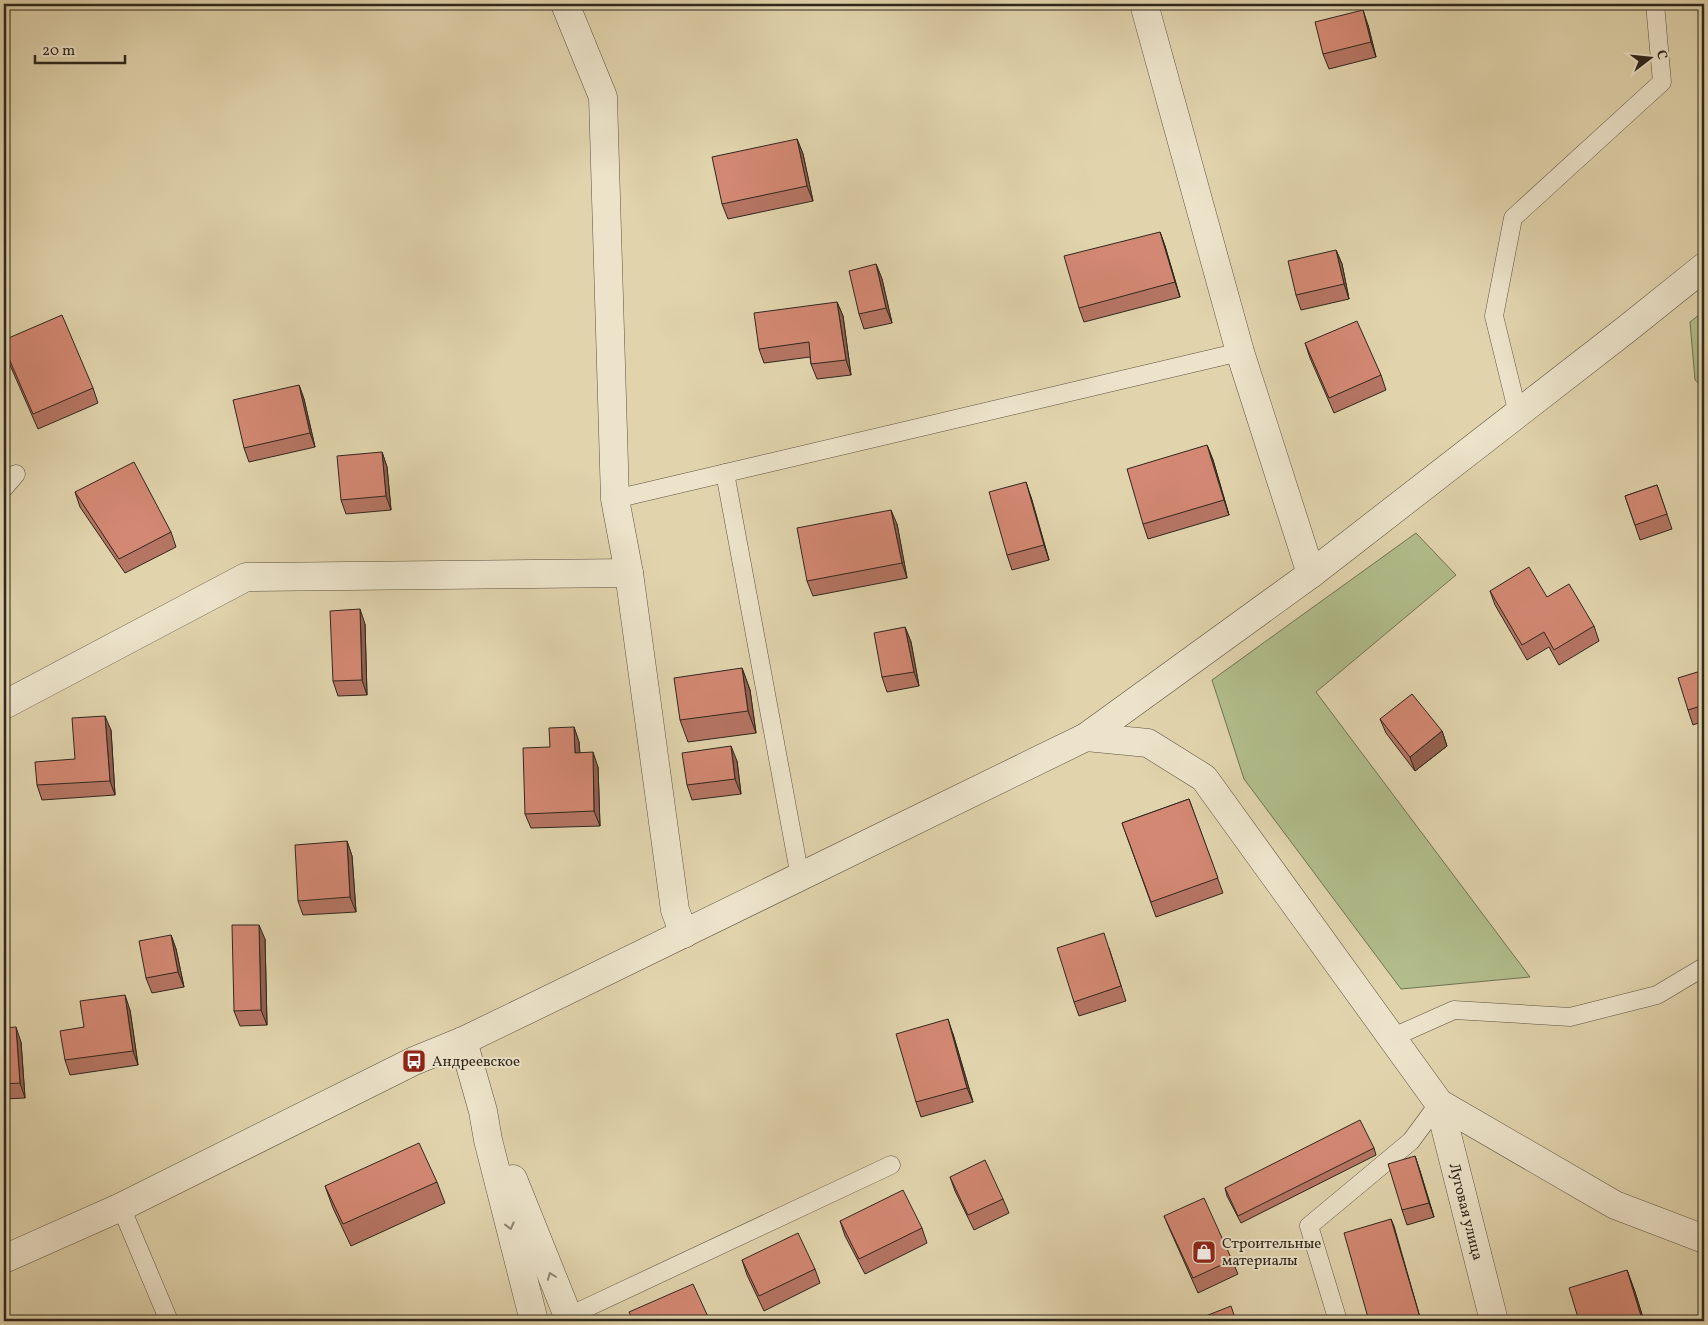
<svg xmlns="http://www.w3.org/2000/svg" width="1708" height="1325" font-family="Vollkorn,serif">
  <style>
    .green { fill: #b1bd8b; stroke: #707254 }
    .lines { fill: none; stroke-linecap: round; stroke-linejoin: round }
    .service-casing { stroke: #5c5241; stroke-width: 19 }
    .minor-casing { stroke: #5c5241; stroke-width: 29 }
    .tertiary-casing { stroke: #5c5241; stroke-width: 29 }
    .service { stroke: #ece3ca; stroke-width: 18 }
    .minor { stroke: #ece3ca; stroke-width: 28 }
    .tertiary { stroke: #ece3ca; stroke-width: 28 }
    .wall { fill: #b57563; stroke: #2f271d }
    .shaded-wall { fill: #945f50; stroke: #2f271d }
    .building { fill: #d38873; stroke: #2f271d }
    .oneway { stroke: #8e8574 }
    .labels { text-anchor: middle; stroke-width: 4; stroke-linejoin: round; paint-order: stroke }
    .poi-label { font-size: 15px; fill: #2f271d; stroke: #ece3ca; text-anchor: start }
    .street-label { font-size: 15px; fill: #2f271d; stroke: #ece3ca }
  </style>
  <rect width="100%" height="100%" fill="#e1d4ad"/>
  <filter id="stains"><feTurbulence type="fractalNoise" baseFrequency=".004" numOctaves="4"/><feColorMatrix values="0 0 0 0 .2 0 0 0 0 .09 0 0 0 0 .02 0 0 0 .5 -.17"/></filter>
  <radialGradient id="worn" r=".72"><stop offset=".6" stop-color="#630" stop-opacity="0"/><stop offset="1" stop-color="#630" stop-opacity=".3"/></radialGradient>
  <g class="green">
    <path d="M1704,311V388L1695,380L1690,322Z"/>
    <path d="M1416,533L1456,575L1316,692L1530,977L1401,989L1244,779L1212,680Z"/>
  </g>
  <g class="lines">
    <g class="service-casing">
      <g id="service">
        <path d="M1518,414L1494,316L1513,218L1662,82L1655,4"/>
        <path d="M725,473L800,877"/>
        <path d="M4,488L16,474"/>
        <path d="M615,499L1240,352"/>
        <path d="M1391,1038L1454,1010L1570,1017L1657,995L1704,967"/>
        <path d="M121,1207L169,1321"/>
        <path d="M567,1317L891,1165"/>
        <path d="M1338,1321L1309,1226L1411,1141L1439,1103"/>
      </g>
    </g>
    <g class="minor-casing">
      <g id="minor">
        <path d="M565,4L603,97L615,499L629,573L675,910L684,934"/>
        <path d="M1144,4L1240,352L1311,574"/>
        <path d="M4,705L246,577L629,573"/>
        <path d="M463,1041L483,1111L488,1140L534,1321"/>
        <path id="s1" d="M1439,1103L1494,1321"/>
        <path d="M513,1179L570,1321"/>
      </g>
    </g>
    <g class="tertiary-casing">
      <g id="tertiary">
        <path d="M1086,737L1148,743L1204,778L1439,1103L1615,1205L1704,1239"/>
        <path d="M4,1259L121,1207L414,1061L463,1041L525,1011L1086,737L1311,574L1628,328L1704,267"/>
      </g>
    </g>
    <use href="#service" class="service"/>
    <use href="#minor" class="minor"/>
    <use href="#tertiary" class="tertiary"/>
  </g>
  <g class="wall">
    <path d="M1368,25L1376,57L1329,69L1323,54Z"/>
    <path d="M797,139L803,154L813,201L728,219L722,204Z"/>
    <path d="M1160,232L1165,246L1180,297L1084,322L1079,308Z"/>
    <path d="M1336,250L1342,264L1349,299L1301,310L1296,295Z"/>
    <path d="M876,264L882,279L892,323L864,329L859,314Z"/>
    <path d="M837,302L843,316L851,375L817,379L811,364L810,357L764,363L759,349Z"/>
    <path d="M4,340L93,388L98,403L38,429L6,356L4,349Z"/>
    <path d="M1305,343L1381,375L1386,390L1334,413L1310,358Z"/>
    <path d="M299,385L304,399L315,447L249,462L244,448Z"/>
    <path d="M1207,445L1213,460L1229,515L1148,539L1143,524Z"/>
    <path d="M382,452L387,467L391,510L346,514L341,500Z"/>
    <path d="M1657,485L1672,529L1640,540L1625,496Z"/>
    <path d="M75,492L171,532L176,547L125,573L80,507Z"/>
    <path d="M1031,497L1049,560L1012,570L1007,555Z"/>
    <path d="M897,524L907,578L813,596L807,581Z"/>
    <path d="M1490,591L1547,597L1594,626L1599,641L1559,665L1549,647L1527,660L1495,605Z"/>
    <path d="M365,624L367,695L338,696L333,681Z"/>
    <path d="M905,627L911,642L919,686L887,692L882,677Z"/>
    <path d="M742,668L750,690L756,733L688,742L680,720Z"/>
    <path d="M1704,670V721L1693,725L1688,710Z"/>
    <path d="M1380,719L1442,731L1447,746L1415,771L1386,733Z"/>
    <path d="M574,727L579,742L580,753L598,767L600,826L531,828L525,814L550,747Z"/>
    <path d="M111,730L115,795L42,800L37,785L75,759Z"/>
    <path d="M737,761L741,794L692,800L687,785Z"/>
    <path d="M1189,799L1223,893L1156,917L1122,823Z"/>
    <path d="M347,841L352,856L356,912L303,915L298,901Z"/>
    <path d="M171,935L176,949L184,987L152,993L146,978Z"/>
    <path d="M265,939L267,1025L240,1026L234,1011Z"/>
    <path d="M1109,948L1126,1001L1079,1016L1074,1002Z"/>
    <path d="M130,1010L138,1065L70,1075L65,1060L84,1027Z"/>
    <path d="M4,1028L21,1042L25,1098L4,1099Z"/>
    <path d="M953,1034L973,1102L921,1117L916,1102Z"/>
    <path d="M1374,1148L1376,1155L1241,1223L1227,1196L1225,1188Z"/>
    <path d="M1415,1156L1420,1171L1434,1217L1407,1225L1402,1210Z"/>
    <path d="M950,1177L1003,1199L1009,1213L974,1230L955,1191Z"/>
    <path d="M437,1182L445,1203L351,1246L333,1208L325,1186Z"/>
    <path d="M1164,1216L1232,1260L1238,1274L1198,1293L1170,1230Z"/>
    <path d="M840,1221L922,1228L927,1243L865,1274L845,1236Z"/>
    <path d="M742,1260L815,1269L820,1283L764,1311L747,1275Z"/>
    <path d="M1627,1270L1635,1292L1644,1321H1579Z"/>
  </g>
  <g class="shaded-wall">
    <path d="M1363,10L1368,25L1376,57L1371,42Z"/>
    <path d="M797,139L803,154L813,201L807,186Z"/>
    <path d="M1160,232L1165,246L1180,297L1175,282Z"/>
    <path d="M1336,250L1342,264L1349,299L1344,284Z"/>
    <path d="M876,264L882,279L892,323L886,308Z"/>
    <path d="M837,302L843,316L851,375L846,360Z"/>
    <path d="M299,385L304,399L315,447L310,433Z"/>
    <path d="M1207,445L1213,460L1229,515L1224,500Z"/>
    <path d="M382,452L387,467L391,510L386,496Z"/>
    <path d="M1026,482L1031,497L1049,560L1044,545Z"/>
    <path d="M891,510L897,524L907,578L902,563Z"/>
    <path d="M360,609L365,624L367,695L362,680Z"/>
    <path d="M905,627L911,642L919,686L914,672Z"/>
    <path d="M742,668L750,690L756,733L748,711Z"/>
    <path d="M105,716L111,730L115,795L110,781Z"/>
    <path d="M574,727L579,742L580,768L575,753Z"/>
    <path d="M1442,731L1447,746L1415,771L1410,757Z"/>
    <path d="M731,746L737,761L741,794L735,779Z"/>
    <path d="M593,752L598,767L600,826L594,811Z"/>
    <path d="M347,841L352,856L356,912L350,897Z"/>
    <path d="M259,925L265,939L267,1025L261,1010Z"/>
    <path d="M171,935L176,949L184,987L178,972Z"/>
    <path d="M125,995L130,1010L138,1065L133,1051Z"/>
    <path d="M948,1019L953,1034L973,1102L967,1088Z"/>
    <path d="M16,1027L21,1042L25,1098L20,1083Z"/>
    <path d="M1415,1156L1420,1171L1434,1217L1429,1203Z"/>
    <path d="M1391,1219L1394,1226L1421,1321Z"/>
    <path d="M1627,1270L1635,1292L1644,1321H1643L1641,1316Z"/>
  </g>
  <g class="building">
    <path d="M1363,10L1371,42L1323,54L1315,22Z"/>
    <path d="M797,139L807,186L722,204L712,157Z"/>
    <path d="M1160,232L1175,282L1079,308L1064,256Z"/>
    <path d="M1336,250L1344,284L1296,295L1288,261Z"/>
    <path d="M876,264L886,308L859,314L849,271Z"/>
    <path d="M837,302L846,360L811,364L809,342L759,349L754,313Z"/>
    <path d="M62,315L93,388L33,414L4,347V340Z"/>
    <path d="M1357,321L1381,375L1329,398L1305,343Z"/>
    <path d="M299,385L310,433L244,448L233,400Z"/>
    <path d="M1207,445L1224,500L1143,524L1127,469Z"/>
    <path d="M382,452L386,496L341,500L337,456Z"/>
    <path d="M134,462L171,532L119,559L75,492Z"/>
    <path d="M1026,482L1044,545L1007,555L989,492Z"/>
    <path d="M1657,485L1667,514L1635,525L1625,496Z"/>
    <path d="M891,510L902,563L807,581L797,528Z"/>
    <path d="M1529,567L1547,597L1569,584L1594,626L1554,650L1544,632L1522,645L1490,591Z"/>
    <path d="M360,609L362,680L333,681L330,611Z"/>
    <path d="M905,627L914,672L882,677L874,633Z"/>
    <path d="M742,668L748,711L680,720L674,678Z"/>
    <path d="M1704,670V705L1688,710L1678,678Z"/>
    <path d="M1412,694L1442,731L1410,757L1380,719Z"/>
    <path d="M105,716L110,781L37,785L35,762L75,759L72,718Z"/>
    <path d="M574,727L575,753L593,752L594,811L525,814L523,748L550,747L549,728Z"/>
    <path d="M731,746L735,779L687,785L682,753Z"/>
    <path d="M1189,799L1218,878L1151,902L1122,823Z"/>
    <path d="M347,841L350,897L298,901L295,845Z"/>
    <path d="M232,925H259L261,1010L234,1011Z"/>
    <path d="M1104,933L1121,986L1074,1002L1057,948Z"/>
    <path d="M171,935L178,972L146,978L139,941Z"/>
    <path d="M125,995L133,1051L65,1060L60,1031L84,1027L80,1001Z"/>
    <path d="M948,1019L967,1088L916,1102L896,1034Z"/>
    <path d="M16,1027L20,1083L4,1084V1028Z"/>
    <path d="M1360,1120L1374,1148L1238,1216L1225,1188Z"/>
    <path d="M419,1143L437,1182L343,1224L325,1186Z"/>
    <path d="M1415,1156L1429,1203L1402,1210L1388,1164Z"/>
    <path d="M985,1160L1003,1199L968,1215L950,1177Z"/>
    <path d="M903,1190L922,1228L859,1259L840,1221Z"/>
    <path d="M1204,1198L1232,1260L1193,1278L1164,1216Z"/>
    <path d="M1391,1219L1421,1321H1369L1344,1233Z"/>
    <path d="M798,1233L815,1269L759,1296L742,1260Z"/>
    <path d="M1627,1270L1641,1316L1624,1321H1579L1569,1288Z"/>
    <path d="M693,1284L710,1321H633L629,1312Z"/>
    <path d="M1231,1306L1236,1321H1193Z"/>
  </g>
  <defs><path id="oneway-chevron" d="M-2-3.5L2.5 0L-2 3.5" fill="none" stroke-width="1.6" stroke-linecap="round" stroke-linejoin="round" transform="scale(1.25)"/></defs>
  <g class="oneway">
    <use href="#oneway-chevron" transform="translate(510 1226) rotate(76)"/>
    <use href="#oneway-chevron" transform="translate(551 1276) rotate(-111)"/>
  </g>
  <defs>
    <g id="bus-square" transform="scale(1.25)"><rect x="-9" y="-9" width="18" height="18" rx="4" fill="#8f2418" stroke="#ece3ca"/><path d="M-5-6H5V4H4V6H2V4H-2V6H-4V4H-5ZM-3.5-4V0h7V-4ZM-3.5 1.2v1.5H-2V1.2ZM2 1.2v1.5H3.5V1.2Z" fill="#fff"/></g>
    <g id="shop-square" transform="scale(1.25)"><rect x="-9" y="-9" width="18" height="18" rx="4" fill="#8f2418" stroke="#ece3ca"/><path d="M-5-2.5h2.3a2.7 3.5 0 0 1 5.4 0H5L5.5 6h-11ZM-1.5-2.5h3a1.5 2.3 0 0 0-3 0Z" fill="#fff"/></g>
  </defs>
  <g fill-rule="evenodd">
    <use href="#bus-square" x="414" y="1061"/>
    <use href="#shop-square" x="1204" y="1252"/>
  </g>
  <g class="labels">
    <g class="poi-label">
      <text x="432" y="1066">Андреевское</text>
      <text x="1222" y="1248">Строительные<tspan x="1222" dy="17">материалы</tspan></text>
    </g>
    <g class="street-label">
      <text dy="5" stroke="none"><textPath href="#s1" startOffset="112">Луговая улица</textPath></text>
    </g>
  </g>
  <rect width="1708" height="1325" fill="none" stroke="#e1d4ad" stroke-width="20"/>
  <rect x="5" y="5" width="1698" height="1315" fill="none" stroke="#2f271d" stroke-width="2.5"/>
  <rect x="10" y="10" width="1688" height="1305" fill="none" stroke="#2f271d"/>
  <g transform="translate(1650 58) rotate(74)" stroke="#ece3ca" stroke-width="4" paint-order="stroke">
  <path d="M0-4L9 19L0 12L-9 19Z" fill="#2f271d"/>
  <text y="-8" font-size="14" font-weight="bold" text-anchor="middle" fill="#2f271d">С</text>
  </g>
  <path d="M35 55v8h90v-8" fill="none" stroke="#2f271d" stroke-width="2.5"/>
  <text x="42" y="55" font-size="15" fill="#2f271d" stroke="#ece3ca" stroke-width="4" paint-order="stroke">20 m</text>
  <rect width="100%" height="100%" filter="url(#stains)"/>
  <rect width="100%" height="100%" fill="url(#worn)"/>
</svg>
